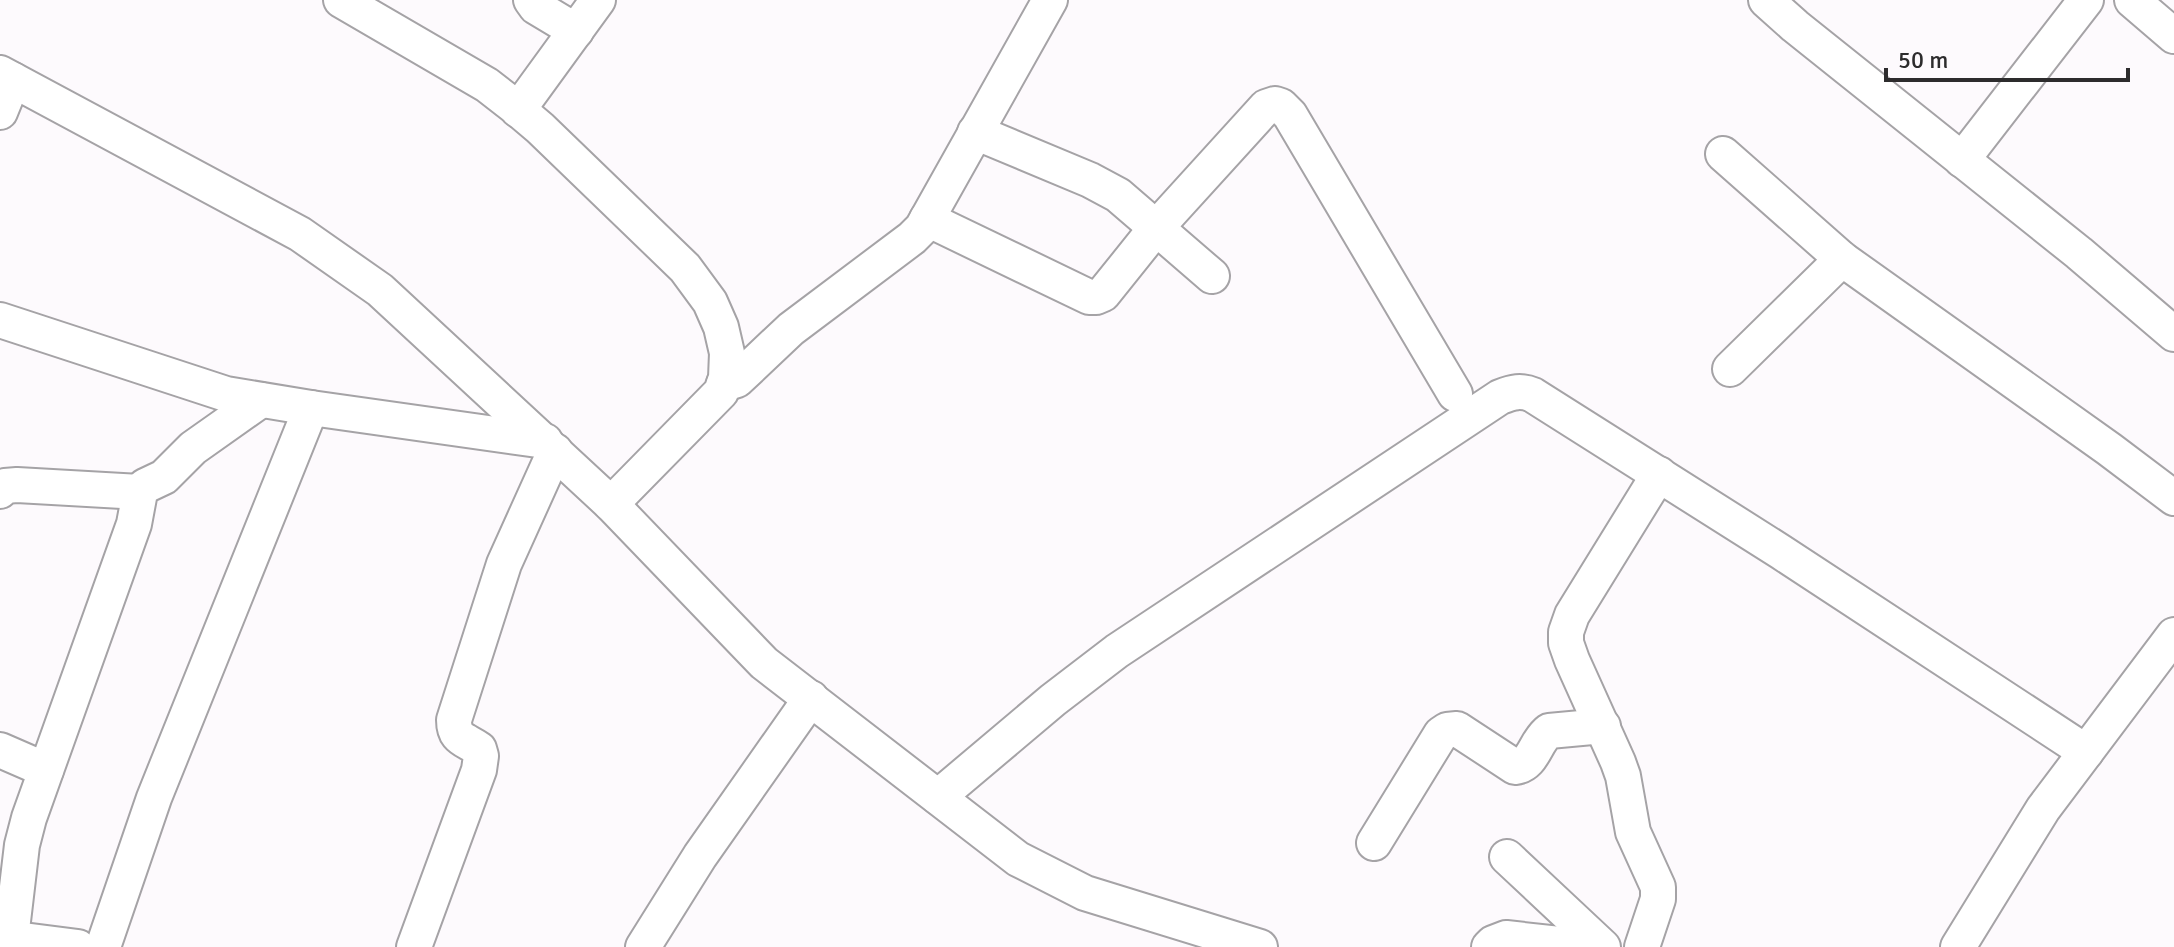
<svg xmlns="http://www.w3.org/2000/svg" width="2174" height="947" font-family="Signika,sans-serif">
  <style>
    .lines { fill: none; stroke-linecap: round; stroke-linejoin: round }
    .minor-casing { stroke: #a5a3a6; stroke-width: 38 }
    .minor { stroke: #fff; stroke-width: 34 }
  </style>
  <rect width="100%" height="100%" fill="#fdfafd"/>
  <g class="lines">
    <g class="minor-casing">
      <g id="minor">
        <path d="M341,0L487,85L514,106L540,128L685,268L710,302L721,327L727,353L726,378L721,392L611,504"/>
        <path d="M531,0L536,7L576,31"/>
        <path d="M1766,0L1795,26L2079,253L2174,334"/>
        <path d="M2132,0L2174,36"/>
        <path d="M0,73L300,234L380,290L611,504L764,663L1018,859L1085,893L1260,947"/>
        <path d="M518,110L598,0"/>
        <path d="M0,112L13,80"/>
        <path d="M975,132L1090,180L1118,195L1212,276"/>
        <path d="M1723,154L1842,259L2109,449L2174,498"/>
        <path d="M1962,160L2086,0"/>
        <path d="M927,219L1089,297H1096L1103,294L1156,228L1266,107L1275,104L1281,106L1290,115L1455,394"/>
        <path d="M0,320L226,394L311,408L545,441"/>
        <path d="M1730,369L1842,259"/>
        <path d="M724,384L737,380L791,329L912,238L922,228L1050,0"/>
        <path d="M0,491L5,486L17,485L140,492"/>
        <path d="M0,750L46,770"/>
        <path d="M938,797L1053,700L1117,651L1500,397C1513,392 1521,390 1533,395L1781,552L2086,752"/>
        <path d="M1374,843L1441,734L1447,730L1457,729L1515,767C1534,765 1535,741 1549,731L1603,726"/>
        <path d="M1507,857L1603,947"/>
        <path d="M0,937L78,947"/>
        <path d="M11,938L22,845L29,818L134,524L140,492L145,486L164,477L193,448L261,400"/>
        <path d="M103,947L154,798L311,408"/>
        <path d="M414,947L479,770L481,756L479,749C465,739 454,740 454,720L504,564L555,451"/>
        <path d="M643,947L700,856L811,698"/>
        <path d="M1489,947L1493,943L1506,938L1587,947"/>
        <path d="M1642,947L1658,899V887L1633,832L1623,776L1618,762L1572,660L1566,643V632L1572,615L1659,474"/>
        <path d="M1958,947L2043,809L2174,635"/>
      </g>
    </g>
    <use href="#minor" class="minor"/>
  </g>
  <path d="M1886 68v12h242v-12" fill="none" stroke="#2d2c2d" stroke-width="4"/>
  <text x="1898" y="68" font-size="24" fill="#2d2c2d" stroke="#fdfafd" stroke-width="6" paint-order="stroke">50 m</text>
</svg>
